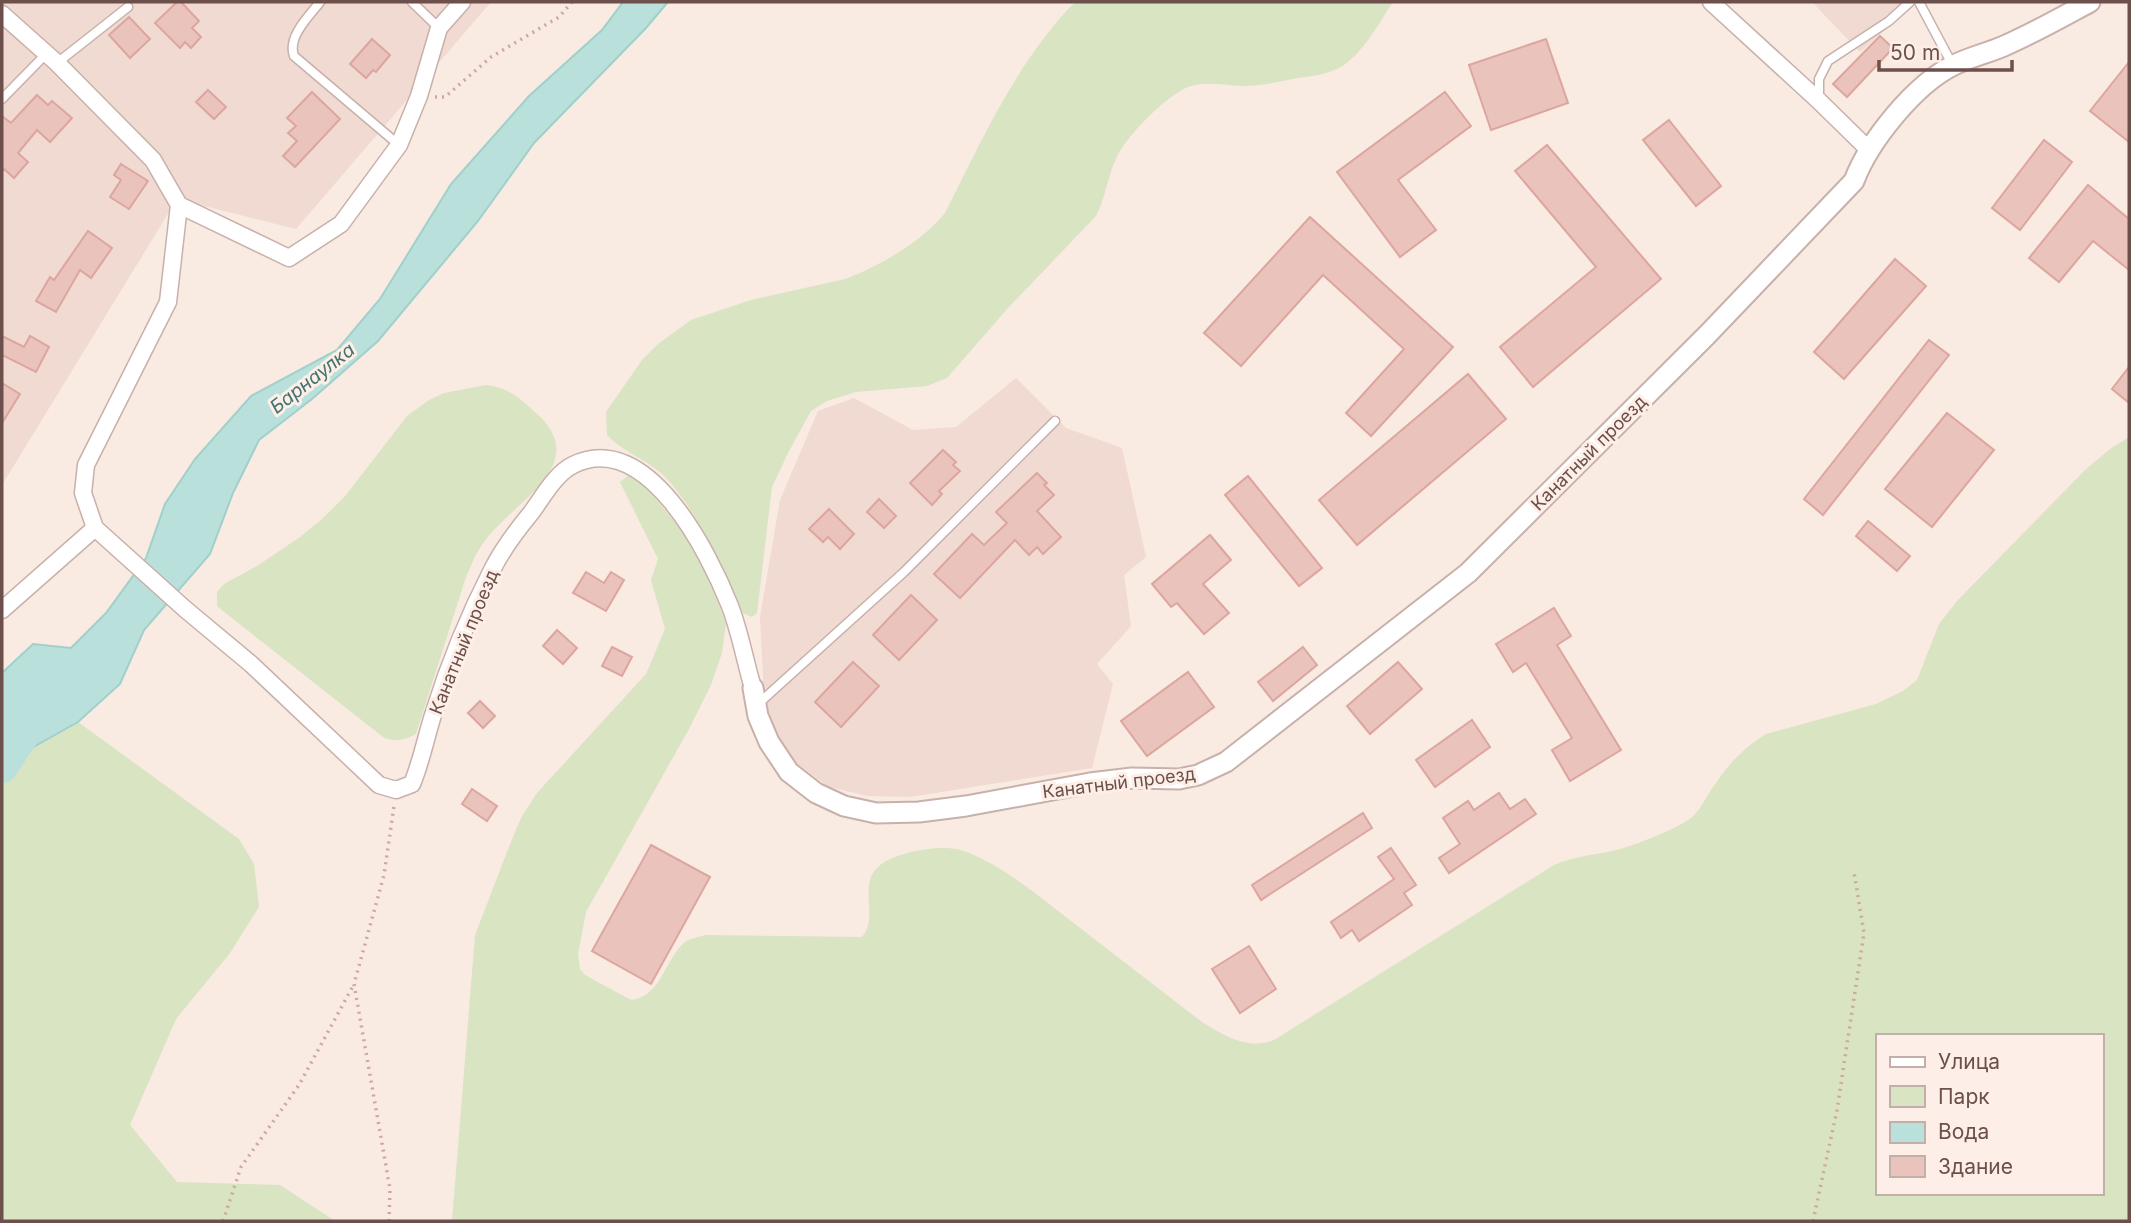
<svg xmlns="http://www.w3.org/2000/svg" width="2131" height="1223" font-family="Inter,sans-serif">
  <style>
    .residential { fill: #f0dad1 }
    .green { fill: #d9e4c3; fill-rule: evenodd }
    .water { fill: #b9e0db; stroke: #a1d0cb; stroke-width: 2 }
    .lines { fill: none; stroke-linecap: round; stroke-linejoin: round }
    .river { stroke: #b9e0db; stroke-width: 32 }
    .building { fill: #ebc3bd; stroke: #dca69f; stroke-width: 2 }
    .service-casing { stroke: #c8b0ab; stroke-width: 11 }
    .minor-casing { stroke: #c8b0ab; stroke-width: 19 }
    .tertiary-casing { stroke: #c8b0ab; stroke-width: 23 }
    .path { stroke: #cfa6a1; stroke-width: 3.5; stroke-dasharray: 2 5; stroke-linecap: butt }
    .service { stroke: #fff; stroke-width: 8 }
    .minor { stroke: #fff; stroke-width: 16 }
    .tertiary { stroke: #fff; stroke-width: 19 }
    .labels { text-anchor: middle; stroke-width: 6; stroke-linejoin: round; paint-order: stroke }
    .street-label { font-size: 18px; fill: #6d4f4c; stroke: #fdefe7 }
    .water-label { font-size: 19px; font-style: italic; fill: #42726d; stroke: #fdefe7 }
  </style>
  <rect width="100%" height="100%" fill="#f9eae2"/>
  <g class="residential">
    <path d="M2,2H491L296,229L177,199L2,485Z"/>
    <path d="M1812,2H1916L1860,52Z"/>
    <path d="M1016,378L1066,428L1122,448L1146,557L1124,575L1131,626L1097,664L1113,684L1092,768L910,797L868,796L829,787L797,764L779,743L765,715L760,617L780,500L818,411L854,398L913,430L956,427Z"/>
  </g>
  <g class="green">
    <path d="M1075,2H1393C1379,23 1365,50 1344,65C1330,74 1314,76 1298,78C1280,81 1263,86 1245,86C1228,86 1208,81 1191,86C1169,93 1137,127 1123,146C1108,168 1108,193 1096,216L1008,308L947,378L927,386L856,392L827,401L811,411L788,453L772,487L757,613L752,617L743,613C721,569 701,517 668,480C649,459 626,455 607,435L606,412L642,360L658,344L691,320L751,300L845,279C878,267 923,241 945,213C982,140 1017,61 1075,2Z"/>
    <path d="M486,385C510,388 519,398 536,413C590,461 523,497 492,532C478,547 471,564 464,583L416,734C405,740 394,743 383,737L223,611L217,606V592L224,584L257,566L300,537L322,519L346,495L407,416L429,400L444,393Z"/>
    <path d="M2129,437V1221H452L475,935L514,834L522,816L537,793L646,674L665,629L651,580L658,559L620,482L629,475L647,488L688,538L712,587L726,623L722,653L711,685L689,729L586,912L578,954L580,969L585,975L631,1000C661,997 665,959 684,943C690,938 699,937 706,935L862,937C879,918 858,885 878,867C893,852 945,843 964,851C1004,866 1038,896 1071,921C1115,955 1159,989 1202,1022C1224,1036 1248,1050 1274,1040L1554,865C1573,857 1592,855 1612,851C1631,847 1675,830 1691,818C1702,809 1707,794 1716,783C1729,763 1745,747 1766,734L1876,704L1903,691L1917,680L1939,624L1957,601L2085,470L2110,449ZM1877,1036H2101V1193H1877Z"/>
    <path d="M78,722L239,839L254,864L259,907L230,953L176,1019L130,1125L177,1182L280,1185L335,1221H2V748L26,751Z"/>
  </g>
  <path class="water" d="M623,2H668L646,28L534,143L478,221L378,341L312,399L259,440L233,493L210,554L144,630L120,684L78,722L26,751L2,748V673L33,644L71,648L106,613L146,558L165,504L195,459L251,396L337,350L380,299L451,184L529,96L602,30Z"/>
  <g class="lines">
    <path class="river" d="M2,767L36,715"/>
  </g>
  <g class="building">
    <path d="M177,2H181L199,21L192,28L201,37L191,48L185,42L180,48L155,23Z"/>
    <path d="M129,17L150,39L130,58L109,35Z"/>
    <path d="M1880,36L1893,48L1847,97L1833,84Z"/>
    <path d="M372,39L390,55L376,72L373,70L366,78L350,64Z"/>
    <path d="M1546,39L1568,103L1491,130L1469,65Z"/>
    <path d="M2129,62V142L2090,111Z"/>
    <path d="M208,90L226,107L214,119L196,102Z"/>
    <path d="M312,92L340,119L295,167L283,156L297,141L288,133L296,126L287,118Z"/>
    <path d="M1445,92L1471,126L1398,180L1436,230L1400,257L1337,172Z"/>
    <path d="M37,95L48,105L52,101L72,118L50,142L37,130L18,153L28,162L14,178L4,169L2,172V116L11,123Z"/>
    <path d="M1669,120L1721,186L1696,206L1643,140Z"/>
    <path d="M2044,140L2072,162L2020,230L1992,208Z"/>
    <path d="M1547,145L1661,279L1533,387L1500,347L1596,267L1515,171Z"/>
    <path d="M121,164L148,181L129,209L110,197L121,180L114,175Z"/>
    <path d="M2088,185L2129,219V270L2093,241L2059,282L2029,258Z"/>
    <path d="M1310,217L1453,347L1371,436L1346,413L1404,349L1323,275L1241,366L1204,333Z"/>
    <path d="M88,231L112,248L91,278L80,270L56,312L36,301L50,277L54,280Z"/>
    <path d="M1895,259L1926,286L1844,379L1814,352Z"/>
    <path d="M2,336L24,347L30,336L49,347L36,372L2,355Z"/>
    <path d="M1929,340L1949,355L1823,515L1804,499Z"/>
    <path d="M2129,367V403L2112,389Z"/>
    <path d="M1468,374L1506,419L1357,545L1319,500Z"/>
    <path d="M2,383L20,394L2,423Z"/>
    <path d="M1947,413L1994,450L1932,527L1885,489Z"/>
    <path d="M943,450L956,462L953,465L960,471L939,491L942,494L932,505L910,483Z"/>
    <path d="M1037,473L1047,483L1044,485L1054,495L1037,511L1061,537L1043,554L1037,547L1029,555L1015,540L960,598L934,574L972,534L984,545L1007,523L996,512Z"/>
    <path d="M1248,476L1322,568L1299,586L1225,495Z"/>
    <path d="M879,499L896,516L884,528L867,512Z"/>
    <path d="M829,509L854,534L840,549L828,537L823,542L809,529Z"/>
    <path d="M1868,521L1910,556L1897,571L1856,536Z"/>
    <path d="M1210,535L1231,560L1203,584L1229,613L1204,634L1177,603L1171,607L1152,584Z"/>
    <path d="M586,572L604,583L611,572L624,580L606,611L573,593Z"/>
    <path d="M911,595L937,620L899,660L873,635Z"/>
    <path d="M1554,608L1571,636L1557,645L1621,750L1570,781L1552,750L1572,738L1526,663L1513,672L1496,644Z"/>
    <path d="M557,630L577,648L563,664L543,646Z"/>
    <path d="M612,647L632,657L622,676L602,666Z"/>
    <path d="M1303,647L1317,665L1273,701L1258,682Z"/>
    <path d="M853,662L879,686L841,727L815,702Z"/>
    <path d="M1398,662L1422,689L1370,734L1347,706Z"/>
    <path d="M1188,672L1214,707L1147,756L1121,721Z"/>
    <path d="M480,701L495,716L483,728L468,713Z"/>
    <path d="M1472,720L1490,747L1435,787L1416,760Z"/>
    <path d="M472,789L497,806L487,821L462,804Z"/>
    <path d="M1499,793L1510,809L1525,799L1536,814L1449,873L1439,858L1460,844L1443,818L1468,801L1474,810Z"/>
    <path d="M1363,813L1372,828L1261,900L1252,885Z"/>
    <path d="M651,845L710,877L651,984L592,951Z"/>
    <path d="M1391,848L1416,885L1404,893L1412,905L1359,941L1352,930L1341,938L1331,922L1394,879L1378,857Z"/>
    <path d="M1249,946L1276,989L1240,1013L1212,969Z"/>
  </g>
  <g class="lines">
    <g class="service-casing">
      <g id="service">
        <path d="M320,2C309,16 287,37 294,56L399,145"/>
        <path d="M412,2L439,28"/>
        <path d="M1919,2L1952,64"/>
        <path d="M57,63L128,7"/>
        <path d="M1819,98V79L1828,61L1889,21L1910,2"/>
        <path d="M2,99L46,54"/>
        <path d="M758,704L904,572L1055,421"/>
      </g>
    </g>
    <g class="minor-casing">
      <g id="minor">
        <path d="M1711,2L1819,101L1870,151"/>
        <path d="M2,14L57,63L153,160L179,205L168,302L86,465L83,493L95,528L185,609L251,664L379,785L396,790L412,784C422,760 426,736 434,712C449,664 469,615 492,570C502,550 517,530 531,513C543,497 555,474 573,465C647,428 709,553 730,606C740,632 745,661 753,688"/>
        <path d="M179,205L289,258L341,224L399,145L419,96L439,28L462,2"/>
        <path d="M2,610L95,528"/>
      </g>
    </g>
    <g class="tertiary-casing">
      <path id="tertiary" d="M753,688L758,716L769,742L789,772L816,793L844,806L876,813L919,812L966,806L1090,783L1132,778L1179,779L1198,775L1226,762L1468,573L1707,335L1854,181C1869,141 1915,84 1954,65C1970,57 1988,53 2004,46C2034,33 2062,17 2090,2"/>
    </g>
    <g class="path">
      <path d="M435,97H445L491,57L559,17L572,2"/>
      <path d="M223,1221L241,1167L299,1085L353,986"/>
      <path d="M389,1221L390,1189L354,984L384,875L394,806"/>
      <path d="M1813,1221L1837,1110L1864,933L1854,872"/>
    </g>
    <use href="#service" class="service"/>
    <use href="#minor" class="minor"/>
    <use href="#tertiary" class="tertiary"/>
  </g>
  <g class="labels">
    <g class="street-label">
      <text transform="translate(1589 453) rotate(-45)" y="6">Канатный проезд</text>
      <text transform="translate(464 642) rotate(-68)" y="6">Канатный проезд</text>
      <text transform="translate(1119 783) rotate(-7)" y="6">Канатный проезд</text>
    </g>
    <g class="water-label">
      <text transform="translate(312 378) rotate(-38)" y="7">Барнаулка</text>
    </g>
  </g>
  <rect width="2131" height="1223" fill="none" stroke="#6d4f4c" stroke-width="7"/>
  <rect x="1876" y="1034" width="228" height="161" fill="#fdefe7" stroke="#c3afa9" stroke-width="2"/>
  <rect x="1890" y="1057" width="35" height="10" fill="#ffffff" stroke="#c3afa9" stroke-width="2"/>
  <text x="1938" y="1069" font-size="21" fill="#6d4f4c">Улица</text>
  <rect x="1890" y="1086" width="35" height="21" fill="#d9e4c3" stroke="#c3afa9" stroke-width="2"/>
  <text x="1938" y="1104" font-size="21" fill="#6d4f4c">Парк</text>
  <rect x="1890" y="1122" width="35" height="21" fill="#b9e0db" stroke="#c3afa9" stroke-width="2"/>
  <text x="1938" y="1139" font-size="21" fill="#6d4f4c">Вода</text>
  <rect x="1890" y="1156" width="35" height="21" fill="#ebc3bd" stroke="#c3afa9" stroke-width="2"/>
  <text x="1938" y="1174" font-size="21" fill="#6d4f4c">Здание</text>
  <path d="M1879 60v10h133v-10" fill="none" stroke="#6d4f4c" stroke-width="3.5"/>
  <text x="1890" y="60" font-size="21" fill="#6d4f4c" stroke="#fdefe7" stroke-width="5" paint-order="stroke">50 m</text>
</svg>
